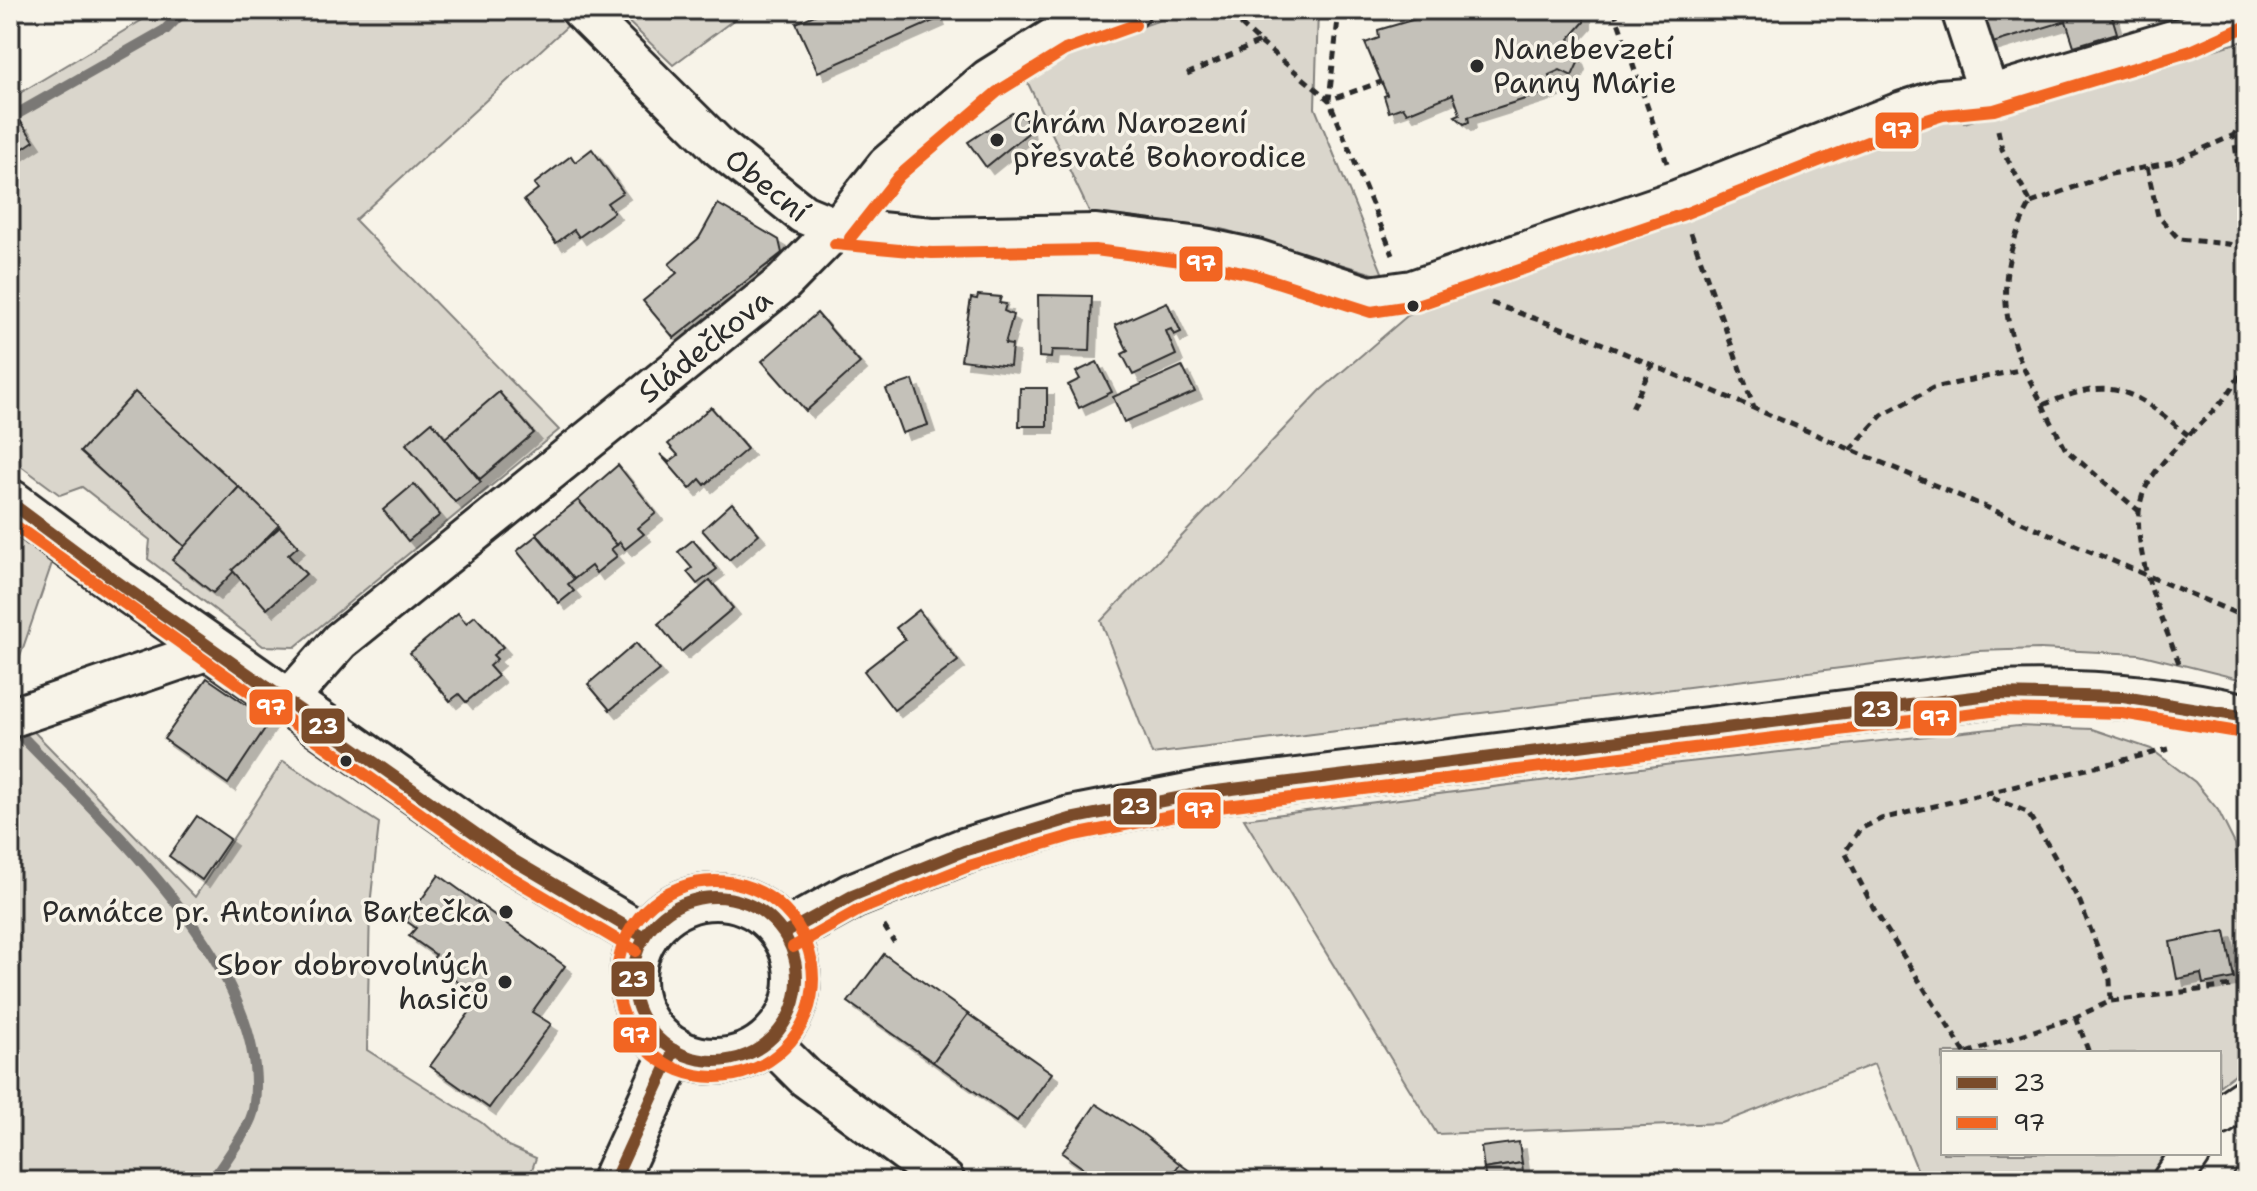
<svg xmlns="http://www.w3.org/2000/svg" width="2257" height="1191" font-family="'Shantell Sans',sans-serif">
  <style>
    .green { fill: #dad6cc; stroke: #82807c; stroke-width: 2 }
    .lines { fill: none; stroke-linecap: round; stroke-linejoin: round }
    .stream { stroke: #7a7874; stroke-width: 11 }
    .building { fill: #c4c1b9; stroke: #2b2b2b; stroke-width: 2; filter: url(#shadow) }
    .minor-casing { stroke: #2b2b2b; stroke-width: 44 }
    .tertiary-casing { stroke: #2b2b2b; stroke-width: 50 }
    .path { stroke: #2b2b2b; stroke-width: 5; stroke-dasharray: 8 6; stroke-linecap: butt }
    .minor { stroke: #f7f3e8; stroke-width: 38 }
    .tertiary { stroke: #f7f3e8; stroke-width: 44 }
    .bus-1-casing { stroke: #f7f3e8; stroke-width: 18 }
    .bus-2-casing { stroke: #f7f3e8; stroke-width: 18 }
    .bus-1 { stroke: #7a4b2a; stroke-width: 12 }
    .bus-2 { stroke: #f26522; stroke-width: 12 }
    .poi-dot { fill: #2b2b2b; stroke: #f7f3e8; stroke-width: 3 }
    .labels { text-anchor: middle; stroke-width: 7; stroke-linejoin: round; paint-order: stroke }
    .poi-label { font-size: 30px; fill: #2b2b2b; stroke: #f7f3e8; text-anchor: start }
    .street-label { font-size: 30px; fill: #2b2b2b; stroke: #f7f3e8 }
    .line-badge { stroke: #f7f3e8; stroke-width: 3 }
    .badge-label { font-size: 22px; text-anchor: middle; font-weight: bold; fill: #fff }
  </style>
  <defs>
    <filter id="shadow"><feDropShadow dx="7" dy="7" stdDeviation="0" flood-color="#0004"/></filter>
  </defs>
  <rect width="100%" height="100%" fill="#f7f3e8"/>
  <filter id="ink" filterUnits="userSpaceOnUse"><feTurbulence type="fractalNoise" baseFrequency=".0125" numOctaves="2"/><feDisplacementMap in="SourceGraphic" scale="16" xChannelSelector="R" yChannelSelector="G"/><feConvolveMatrix kernelMatrix="1 2 1 2 8 2 1 2 1" color-interpolation-filters="sRGB"/></filter>
  <g filter="url(#ink)">
    <g class="green">
      <path d="M159,10H565L574,20L355,220L559,430L295,647L263,646L148,559L150,540L82,487L60,495L10,458V99Z"/>
      <path d="M616,10H747L673,65Z"/>
      <path d="M1190,10H1318L1315,108L1384,277L1222,229L1090,213L1026,79L1072,50Z"/>
      <path d="M2247,40V681L2139,654L2040,649L1977,651L1152,754L1101,621L1321,390L1407,316L1536,260L1947,105L1964,123Z"/>
      <path d="M10,531L52,563L10,686Z"/>
      <path d="M10,707L195,897L283,761L379,823L370,906L367,1050L482,1123L508,1146L536,1158L528,1181H10Z"/>
      <path d="M2018,726L2092,729L2151,749L2195,782L2218,810L2235,844L2247,978V1065L2219,1086V1053H1943V1153H2165L2147,1181H1922L1874,1064L1722,1123L1437,1134L1244,819L1680,763Z"/>
    </g>
    <g class="lines">
      <g class="stream">
        <path d="M10,118L165,30L185,10"/>
        <path d="M10,724C98,818 274,967 254,1107C252,1127 223,1163 212,1181"/>
      </g>
    </g>
    <g class="building">
      <path d="M826,10H935L938,19L818,72L796,23Z"/>
      <path d="M1446,10H1584V22L1569,39L1578,63L1572,76L1560,70L1549,75L1557,89L1468,117L1469,122L1464,124L1455,116L1460,114L1453,94L1407,113L1403,107L1389,112L1384,96L1387,95L1365,43L1379,38L1378,30Z"/>
      <path d="M1976,10H2110L2117,33L2074,46L2066,21L1986,45Z"/>
      <path d="M1012,113L1026,118L1028,133L986,167L968,142Z"/>
      <path d="M21,122L34,141L10,157V130Z"/>
      <path d="M592,149L623,192L607,203L614,212L579,237L574,230L556,243L524,200L538,189L534,184L571,156L575,162Z"/>
      <path d="M718,204L779,240L782,253L674,338L643,301L677,273L669,264L699,238Z"/>
      <path d="M978,295L1001,297L999,303L1006,304L1004,311L1013,315L1005,344L1012,345L1010,366L961,360L971,298L977,299Z"/>
      <path d="M1038,295L1092,296L1090,351L1052,350L1051,358L1039,357Z"/>
      <path d="M1167,302L1181,332L1174,335L1171,329L1166,331L1176,355L1133,375L1122,354L1128,351L1115,325Z"/>
      <path d="M817,313L860,363L806,411L762,361Z"/>
      <path d="M1097,362L1112,392L1079,408L1068,385L1080,379L1076,372Z"/>
      <path d="M1182,366L1195,392L1124,422L1113,397Z"/>
      <path d="M913,380L928,425L902,433L886,389Z"/>
      <path d="M1020,388H1047V426H1019Z"/>
      <path d="M135,392L239,487L185,547L80,452Z"/>
      <path d="M499,392L534,433L480,479L445,438Z"/>
      <path d="M711,407L747,449L705,485L700,479L690,489L660,454L669,462L678,455L668,444Z"/>
      <path d="M432,422L481,482L455,502L406,444Z"/>
      <path d="M618,465L656,513L638,528L644,534L625,549L620,542L617,545L578,500Z"/>
      <path d="M414,484L440,515L408,541L383,510Z"/>
      <path d="M239,487L279,525L213,593L172,560Z"/>
      <path d="M578,500L617,545L611,549L617,556L596,573L591,566L574,579L536,533Z"/>
      <path d="M732,503L759,534L729,560L702,530Z"/>
      <path d="M280,527L298,546L288,555L306,574L267,609L232,570Z"/>
      <path d="M537,535L574,579L568,584L574,591L559,603L517,551Z"/>
      <path d="M693,540L717,569L697,584L687,572L692,568L678,552Z"/>
      <path d="M710,580L733,608L681,652L658,624Z"/>
      <path d="M919,610L958,661L894,710L864,671L905,639L896,628Z"/>
      <path d="M458,613L466,623L475,616L503,647L493,655L497,659L489,666L498,676L466,702L459,694L450,701L410,653Z"/>
      <path d="M636,643L659,670L610,710L588,684Z"/>
      <path d="M207,678L270,721L228,784L164,739Z"/>
      <path d="M197,816L230,839L202,880L169,856Z"/>
      <path d="M439,875L565,966L532,1012L551,1024L489,1108L430,1066L480,998L430,962L436,955L409,936L416,928L406,921Z"/>
      <path d="M2225,931L2234,978L2203,984L2201,974L2177,979L2170,942Z"/>
      <path d="M884,954L968,1014L933,1062L848,1002Z"/>
      <path d="M968,1014L1052,1073L1017,1121L933,1062Z"/>
      <path d="M1096,1104L1143,1134L1180,1164L1167,1181H1101L1062,1153Z"/>
      <path d="M1519,1142L1522,1163L1484,1169L1481,1147Z"/>
      <path d="M2247,1155V1181H2229Z"/>
      <path d="M1522,1163L1524,1181H1486L1484,1169Z"/>
      <path d="M1180,1164L1204,1181H1167Z"/>
    </g>
    <g class="lines">
      <g class="minor-casing">
        <g id="minor">
          <path id="s1" d="M581,10L719,147L803,214L837,228L932,237L1096,234L1200,247L1256,259L1369,296L1412,290L1679,199L1903,111L1940,99L1989,95L2186,36L2244,10"/>
          <path d="M1961,10L1989,95"/>
          <path id="s2" d="M288,700L340,641L783,283L837,228L887,165L988,79L1058,35L1130,10"/>
          <path d="M10,718L212,649"/>
          <path d="M769,1041L806,1078L945,1181"/>
          <path d="M2219,1116L2247,1097"/>
          <path d="M2172,1181L2191,1153"/>
        </g>
      </g>
      <g class="tertiary-casing">
        <g id="tertiary">
          <path d="M10,502L116,581L513,860L644,937"/>
          <circle cx="715" cy="979" r="82"/>
          <path d="M785,933L852,896L964,851L1070,819L1208,792L1998,694C2082,691 2165,697 2247,717"/>
          <path d="M614,1181L674,1050"/>
        </g>
      </g>
      <g class="path">
        <path d="M1339,10L1329,100L1393,255"/>
        <path d="M1614,10L1667,163"/>
        <path d="M1260,42L1329,100L1381,82"/>
        <path d="M1187,74L1260,42L1225,10"/>
        <path d="M2247,106L2234,135L2247,240"/>
        <path d="M1998,130L2002,149L2031,203C2000,259 1997,311 2024,369"/>
        <path d="M2147,167L2158,216L2179,239L2247,246"/>
        <path d="M2031,203L2111,174L2173,162L2234,135"/>
        <path d="M1691,233L1754,408"/>
        <path d="M1491,303L1584,336L2247,618"/>
        <path d="M2043,405C2114,375 2131,389 2188,435"/>
        <path d="M1632,408L1652,365"/>
        <path d="M1850,450L1882,415L1933,388L2024,369L2066,450L2139,511"/>
        <path d="M2179,663C2162,618 2122,533 2146,487C2163,456 2191,434 2215,409C2228,397 2237,379 2247,364"/>
        <path d="M884,926L894,942"/>
        <path d="M2111,1001L2247,984"/>
        <path d="M2076,1017L2089,1053"/>
        <path d="M1965,1053L1875,911L1845,852L1860,829L1881,819L2169,749"/>
        <path d="M1967,1053L2076,1017L2111,1001L2110,980L2080,902L2048,845L2027,812L1987,796"/>
      </g>
      <use href="#minor" class="minor"/>
      <use href="#tertiary" class="tertiary"/>
      <g class="bus-1-casing">
        <g id="bus-1">
          <path d="M10,502L116,581L513,860L644,937"/>
          <circle cx="715" cy="979" r="82"/>
          <path d="M785,933L852,896L964,851L1070,819L1208,792L1998,694L2123,697L2247,717"/>
          <path d="M614,1181L674,1050"/>
        </g>
      </g>
      <g class="bus-2-casing">
        <g id="bus-2">
          <path d="M850,238L899,176L997,92L1065,50L1135,25"/>
          <path d="M835,244L932,253L1095,250L1197,263L1252,274L1371,312L1417,305L1684,214L1908,126L1943,115L1994,110L2191,51L2247,26"/>
          <path d="M10,522L504,873L636,951"/>
          <circle cx="715" cy="979" r="98"/>
          <path d="M793,947L859,910L969,866L1074,835L1211,808L1999,710L2122,713L2244,733"/>
        </g>
      </g>
      <use href="#bus-1" class="bus-1"/>
      <use href="#bus-2" class="bus-2"/>
    </g>
  </g>
  <g class="poi-dot">
    <circle cx="1477" cy="66" r="8"/>
    <circle cx="997" cy="140" r="8"/>
    <circle cx="1413" cy="306" r="7"/>
    <circle cx="346" cy="761" r="7"/>
    <circle cx="506" cy="912" r="8"/>
    <circle cx="505" cy="982" r="8"/>
  </g>
  <g class="labels">
    <g class="poi-label">
      <text x="1493" y="59">Nanebevzetí<tspan x="1493" dy="34">Panny Marie</tspan></text>
      <text x="1013" y="133">Chrám Narození<tspan x="1013" dy="34">přesvaté Bohorodice</tspan></text>
      <text x="490" y="922" text-anchor="end">Památce pr. Antonína Bartečka</text>
      <text x="489" y="975" text-anchor="end">Sbor dobrovolných<tspan x="489" dy="34">hasičů</tspan></text>
    </g>
    <g class="street-label">
      <text dy="10" stroke="none"><textPath href="#s1" startOffset="256">Obecní</textPath></text>
      <text dy="10" stroke="none"><textPath href="#s2" startOffset="548">Sládečkova</textPath></text>
    </g>
  </g>
  <g class="line-badge">
    <rect x="1874" y="111" width="46" height="39" rx="8" fill="#f26522"/>
    <rect x="1178" y="245" width="46" height="38" rx="8" fill="#f26522"/>
    <rect x="248" y="688" width="46" height="38" rx="8" fill="#f26522"/>
    <rect x="1853" y="690" width="46" height="38" rx="8" fill="#7a4b2a"/>
    <rect x="1912" y="699" width="46" height="38" rx="8" fill="#f26522"/>
    <rect x="300" y="707" width="46" height="38" rx="8" fill="#7a4b2a"/>
    <rect x="1112" y="787" width="46" height="39" rx="8" fill="#7a4b2a"/>
    <rect x="1176" y="791" width="46" height="39" rx="8" fill="#f26522"/>
    <rect x="610" y="960" width="46" height="38" rx="8" fill="#7a4b2a"/>
    <rect x="612" y="1016" width="46" height="38" rx="8" fill="#f26522"/>
  </g>
  <g class="badge-label">
    <text x="1897" y="138">97</text>
    <text x="1201" y="271">97</text>
    <text x="271" y="715">97</text>
    <text x="1876" y="717">23</text>
    <text x="1935" y="726">97</text>
    <text x="323" y="734">23</text>
    <text x="1135" y="814">23</text>
    <text x="1199" y="818">97</text>
    <text x="633" y="987">23</text>
    <text x="635" y="1043">97</text>
  </g>
  <rect width="2257" height="1191" fill="none" stroke="#f7f3e8" stroke-width="40"/>
  <rect x="20" y="20" width="2217" height="1151" fill="none" stroke="#2b2b2b" stroke-width="3" filter="url(#ink)"/>
  <rect x="1941" y="1051" width="280" height="104" fill="#f7f3e8" stroke="#a5a39c" stroke-width="2"/>
  <rect x="1957" y="1077" width="40" height="12" fill="#7a4b2a" stroke="#a5a39c" stroke-width="2"/>
  <text x="2013" y="1091" font-size="24" fill="#2b2b2b">23</text>
  <rect x="1957" y="1117" width="40" height="12" fill="#f26522" stroke="#a5a39c" stroke-width="2"/>
  <text x="2013" y="1131" font-size="24" fill="#2b2b2b">97</text>
</svg>
